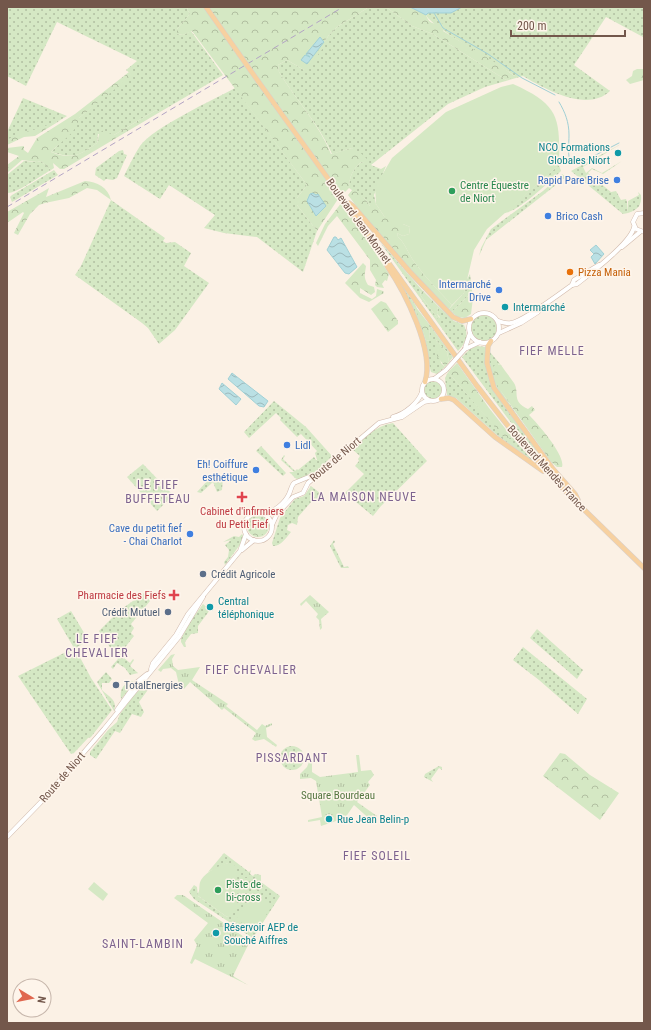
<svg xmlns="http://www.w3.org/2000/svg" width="651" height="1030" font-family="'Roboto Condensed',sans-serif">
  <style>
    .grass { fill: url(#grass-dots) }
    .forest { fill: url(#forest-crowns) }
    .park { fill: url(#park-tufts) }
    .garden { fill: #d5e8c4 }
    .water { fill: url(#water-waves); stroke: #a1d0d5 }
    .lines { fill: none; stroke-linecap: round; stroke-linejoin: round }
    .stream { stroke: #a1d0d5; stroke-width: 1 }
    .secondary-casing { stroke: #d1baac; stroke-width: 5 }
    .primary-casing { stroke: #d8d0cd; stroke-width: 5.5 }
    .secondary { stroke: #fff; stroke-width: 4 }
    .primary { stroke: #f7d1a0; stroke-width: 4.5 }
    .rail { stroke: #b3a4c4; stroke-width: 1; stroke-dasharray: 6 4; stroke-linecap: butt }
    .secondary-bridge-casing { stroke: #d1baac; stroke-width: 5; stroke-linecap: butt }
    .primary-bridge-casing { stroke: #d8d0cd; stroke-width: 5.5; stroke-linecap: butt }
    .secondary-bridge { stroke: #fff; stroke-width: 4 }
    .primary-bridge { stroke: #f7d1a0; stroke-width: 4.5 }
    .culture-dot { fill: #0f9aa8; stroke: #fef5eb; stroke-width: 1.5 }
    .shop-dot { fill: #3f7fe0; stroke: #fef5eb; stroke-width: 1.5 }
    .leisure-dot { fill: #2e9e5b; stroke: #fef5eb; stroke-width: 1.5 }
    .food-dot { fill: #e8710a; stroke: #fef5eb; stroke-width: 1.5 }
    .health-dot { fill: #e0444e; stroke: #fef5eb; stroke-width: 1.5 }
    .service-dot { fill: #5c6f8a; stroke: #fef5eb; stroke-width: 1.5 }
    .labels { text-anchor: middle; stroke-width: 3; stroke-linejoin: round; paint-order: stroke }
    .culture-label { font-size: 11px; fill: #0d838f; stroke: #fef5eb; text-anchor: start }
    .shop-label { font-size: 11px; fill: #366cbe; stroke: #fef5eb; text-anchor: end }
    .leisure-label { font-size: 11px; fill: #27864d; stroke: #fef5eb; text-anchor: start }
    .street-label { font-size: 11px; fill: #73574b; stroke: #fef5eb }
    .food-label { font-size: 11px; fill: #c56008; stroke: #fef5eb; text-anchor: start }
    .health-label { font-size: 11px; fill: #be3a42; stroke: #fef5eb }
    .service-label { font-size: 11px; fill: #4e5e75; stroke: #fef5eb; text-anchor: start }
    .park-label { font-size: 11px; fill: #567843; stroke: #fef5eb }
    .neighbourhood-label { font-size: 12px; letter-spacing: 1px; fill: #7d638f; stroke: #fef5eb }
  </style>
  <defs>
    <pattern id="grass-dots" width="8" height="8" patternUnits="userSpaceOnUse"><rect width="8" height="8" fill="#d5e8c4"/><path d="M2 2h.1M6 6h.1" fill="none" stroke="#b1bfa1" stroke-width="1.8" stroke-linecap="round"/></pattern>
    <pattern id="forest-crowns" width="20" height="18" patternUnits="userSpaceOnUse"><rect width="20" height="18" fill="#d5e8c4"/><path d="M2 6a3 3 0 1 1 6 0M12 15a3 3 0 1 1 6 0" fill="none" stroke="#b1bfa1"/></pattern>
    <pattern id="park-tufts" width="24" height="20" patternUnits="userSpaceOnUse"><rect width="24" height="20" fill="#d5e8c4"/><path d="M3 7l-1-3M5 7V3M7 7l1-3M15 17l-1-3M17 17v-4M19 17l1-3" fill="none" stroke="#b1bfa1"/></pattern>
    <pattern id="water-waves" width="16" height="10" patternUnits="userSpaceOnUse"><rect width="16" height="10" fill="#bae0e4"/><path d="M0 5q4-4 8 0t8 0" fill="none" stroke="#9cb8bb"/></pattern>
  </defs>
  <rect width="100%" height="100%" fill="#fbf1e5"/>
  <g class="grass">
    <path d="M7,7H189L187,9L190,14L177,29V34L183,35L191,31L223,75L160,112L156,110L114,135L98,134L97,143C79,156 73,159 51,152L72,131L79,118L131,74L126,70L137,61L57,22L26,86L7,76Z"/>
    <path d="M369,7H386L412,26L433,34L506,80L515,76C501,66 430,26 426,15L428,13H451L462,7H644V35L643,37L606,17L574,65L610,91C587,113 545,89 523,76L485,87L448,104L371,165L381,169L386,166L374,195L376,204L372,207L370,206L365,199L349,188C349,177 353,169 361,162L365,163L352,148L332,154C319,124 296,100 279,72L278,65L287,60L304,70L329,35L337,27Z"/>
    <path d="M235,88L307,185L297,198V205L317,231L303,272L257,237L224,233L204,228L215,215L169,185L160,199L124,176C129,166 134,155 140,146C154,127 213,100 235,88Z"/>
    <path d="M23,98L67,116C50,128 26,131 7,140V132Z"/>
    <path d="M621,144L583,167L586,173L592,168L602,173L622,161L603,174L592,169L588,173L611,192L616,191L621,200L626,199L627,202L628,213L623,214L571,171Z"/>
    <path d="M123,150L124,154L127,155L117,178L113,180L106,179L104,181L95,175L96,168L119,151Z"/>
    <path d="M24,161L37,162L41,161L51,170C41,175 17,194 7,193V175Z"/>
    <path d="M559,165L561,171C550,181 517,213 504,213Z"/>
    <path d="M54,170L58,175L12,202L10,197L12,195Z"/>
    <path d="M562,174L566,177L486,240L479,256L481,248L491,229L543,191Z"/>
    <path d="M638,192L641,195C642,205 638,210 628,213V201L639,195Z"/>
    <path d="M111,200L165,238L163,241L166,243L175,242L191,253L184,266L209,283L175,330L159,344L148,328L142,323L75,275L81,266Z"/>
    <path d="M380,242L422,290L420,291L421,296L438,319L440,317L437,314L438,306L454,321L464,325C469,336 466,343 458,351Z"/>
    <path d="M470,274L473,298L469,295L452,312L449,309L464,293L466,281Z"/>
    <path d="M399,281L416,306L426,341L430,340L429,324L453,357L449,362L447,352L436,340L441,363L445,367L437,374L431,372L417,318Z"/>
    <circle cx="484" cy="328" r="13"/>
    <path d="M477,346L486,347L487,369L492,386L543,460L509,420L462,357L470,349Z"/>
    <path d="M490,352L501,365L498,364L501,391L521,421C507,402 483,377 490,352Z"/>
    <path d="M448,372L504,437L508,438L512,437L534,462L497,435L456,398L447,395L445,378Z"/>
    <circle cx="433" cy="390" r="9"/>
    <path d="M274,401L306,427L332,456C327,461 307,484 297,479C294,478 292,474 289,472H294L281,460L284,455L285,456L283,459L295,471L297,469L298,470L314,457L316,460H317L315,453L317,451L301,434L297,437L280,420L281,418L276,413L249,438L244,432Z"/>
    <path d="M393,423L427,461L381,506L373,516L345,493L364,474L355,466L359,461L358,459L360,456L352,449C364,438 375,426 393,423Z"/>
    <path d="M261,446L286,473L283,476L256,451Z"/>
    <path d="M143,464L173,495L157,511L127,477Z"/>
    <path d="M223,478L222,490L217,492L213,482L201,493L197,492L208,480Z"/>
    <path d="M311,486L325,497L312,501L298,517L297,525L292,523L288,525L287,530L291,532C286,538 281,546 273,546L272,543L280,518L295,499L304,496Z"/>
    <circle cx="258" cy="526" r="11"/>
    <path d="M242,534L244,537L242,542L225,565L224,562L228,557L229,550L225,545L231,540L223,542L234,536L239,537Z"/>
    <path d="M334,540L335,542L333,544L344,567L348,566L349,568H341L330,546Z"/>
    <path d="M144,593L150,601L131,624L134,628L131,633L134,636L123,650L124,658L130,663L133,659L134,660L130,666L138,673L130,675L125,668L117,663L113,669L111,667L118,659L99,631L119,611Z"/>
    <path d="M203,604L210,610L198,626V633L191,634L185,642L186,647H184L181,642V639L190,622Z"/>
    <path d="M71,611L89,641L75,648L91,678L112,710L91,737L88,738L74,753L71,754L18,676L74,648L57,619Z"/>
    <path d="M537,629L583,670L577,679L530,638Z"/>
    <path d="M523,647L587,699L578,714L539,680L513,660Z"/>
    <path d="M106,672L112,679L109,683H102V690C109,697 118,700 114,711L97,682Z"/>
    <path d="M133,681L134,684L121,699C119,690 124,682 133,681Z"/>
    <path d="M148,682L153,683L155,688L150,687L139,702L144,712L141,717L132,714L120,733L115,731L96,759L90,755V752L108,730L117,722L120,714L133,696Z"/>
    <circle cx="292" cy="758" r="12"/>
    <path d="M439,766L442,767V770L439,768L431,779L433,782L424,777L425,774Z"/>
    <path d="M224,853L249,872L251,870L250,874L253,876L255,874L261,875V882L280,896L253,938L232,925L231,922H229L194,899L189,892L194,885L197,887L198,896L227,917L233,913L228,863L208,872Z"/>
  </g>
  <g class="forest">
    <path d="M189,7H369L337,27L329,35L324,42V47L307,69L304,70L287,60L278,65L279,72C296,100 319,124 331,154L352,148C359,152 368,157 370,165L361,162C353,169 349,177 349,188L338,199L317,231L297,205V198L307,185L192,31L183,35L177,34V29L190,14L187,9Z"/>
    <path d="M386,7H410L426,15C430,26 436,23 444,24L443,31L496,63L516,77L506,80L433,34L412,26Z"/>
    <path d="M637,69H644V80L630,84L626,80L632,76L633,71Z"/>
    <path d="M129,72L132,74L130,77L79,118C78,132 60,142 51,152C72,160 80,155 97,143L100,130L114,135L156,110L160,112L64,169H60L53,163L54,168L51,170L41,161L37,162L22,160L7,173V165L19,156L7,152V148L24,146V150L28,153L37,138L75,114Z"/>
    <path d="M61,120L35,136L24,137L7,145V140L17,134L37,129Z"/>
    <path d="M85,181C97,182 108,187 111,200L97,190L87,188L69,198L45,203L39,205L30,214L18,235L14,233L24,213L23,212L7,223V212L44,191L49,188L46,197Z"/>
    <path d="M353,189L365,199L370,206L376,204L384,216L410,227L409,234L403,236L397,233L398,237C405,243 409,255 415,263C426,278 439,291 452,305L449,309C412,274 378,236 348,195Z"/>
    <path d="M342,202L389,274L387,281L385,280L382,284L384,288L377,287L375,285L376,280L370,270V260L337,216L328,226L318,246L316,243L325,224Z"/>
    <path d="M363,263L366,266C365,274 363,277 368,285L374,287L375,292L371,295L360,288V293L372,299L376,296L377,289L383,291L384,293L369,302L360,298L345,283Z"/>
    <path d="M420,290H422L438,306L437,314L440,319H438L421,296Z"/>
    <path d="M469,295L473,298L471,314L465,318L457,317L452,312Z"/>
    <path d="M381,301L386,303L398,321V324L388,332L371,309Z"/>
    <path d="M415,306L429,324L430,340L426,341Z"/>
    <path d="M436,340L447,352L449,362L445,367L437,356Z"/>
    <path d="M457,363L489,408L512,437L510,438H504L448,372Z"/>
    <path d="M496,364L501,365C505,371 510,377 514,383C520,393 511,401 528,409L532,406L535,410L529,415C538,424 566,456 562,467H557L551,462L498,387L493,367Z"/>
    <path d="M255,518L259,520L260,524L267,530L265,533L257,537L254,536L250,526Z"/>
    <path d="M560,753L565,754L590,775L619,793L600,820L543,776Z"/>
  </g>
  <g class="park">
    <path d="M310,595L329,612L321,619L322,628L320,630L319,620L316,617L318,614L306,601L301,606L300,604Z"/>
    <path d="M175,654L172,659L173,666L178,670L200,667L192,680L228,704L226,706L257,730L262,724L265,726L272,723V725L266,728L267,737L277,745L276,747L264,739L255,741L252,739L256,733L224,708L222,710L190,682L184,689H180L176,672L171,668L163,669L161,672L158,670L171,655Z"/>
    <path d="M356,755H359L361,771L371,770L374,775L368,782L370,785L357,802L377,816L373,822L354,805L345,818L321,826L320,820L308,822V820L322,817L316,781L311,778L300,779V774L307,767L309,762H312V772L320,777L358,772Z"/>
    <path d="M177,895H183L250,941L233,976L248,985L195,959L192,964L190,963L197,945L194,940L208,923L174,898Z"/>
  </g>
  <g class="garden">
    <path d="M513,84C560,105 560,118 559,165L487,229L474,250L464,293L452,305C439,291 426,278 415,263C409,255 405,243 398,237L397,233L403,236L409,234L410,227L403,224H394L384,216L376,204L375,187L392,158L446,112L501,87Z"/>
    <path d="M228,863L234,864C239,871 238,902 235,911C233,914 231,915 227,917L197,895C201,890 198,885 201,880C207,871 218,866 228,863Z"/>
    <path d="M240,878H249L248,892H240Z"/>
    <path d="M94,882L108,894L103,901L88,889Z"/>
    <path d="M254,893L273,905L255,931L236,919Z"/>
  </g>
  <g class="water">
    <path d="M410,7H462L451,13H428L426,15Z"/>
    <path d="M320,37L324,42L307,64L301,60L305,55L310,57L306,54Z"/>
    <path d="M313,193L316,195L318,194L326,206L316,216L307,201L310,194Z"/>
    <path d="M334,237H336L338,240L341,238L357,267L349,274L345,273L327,250Z"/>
    <path d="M596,245L604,254L595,264L591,257L594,254L590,250Z"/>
    <path d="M232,373L268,401L264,407L259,406L228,379Z"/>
    <path d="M222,383L241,399L236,405L219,389Z"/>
  </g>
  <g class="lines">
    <g class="stream">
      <path d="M434,13L443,28L488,54L522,78L555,95"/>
      <path d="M559,102C565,112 569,122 569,135C569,145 567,154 571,164"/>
      <path d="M584,161L619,143"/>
    </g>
    <g class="secondary-casing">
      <g id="secondary">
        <path d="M644,213L637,214L633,222L636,229L644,232"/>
        <path d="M622,247L640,232"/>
        <path d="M572,285L574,280L599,265"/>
        <circle cx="484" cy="328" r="15"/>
        <path d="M498,321C502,322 506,324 511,323C522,322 561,293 572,285L577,284C591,273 631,243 634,227"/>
        <path d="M499,333L521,323L538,312L543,306"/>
        <path d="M465,348L470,333"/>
        <path d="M465,349L480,342"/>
        <circle cx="433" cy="390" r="11"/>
        <path d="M434,379L446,370"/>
        <path d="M393,417C405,414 418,403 422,392"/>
        <circle cx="258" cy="527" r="14"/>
        <path d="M264,514C274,512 285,503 289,494C291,490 291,486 294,483L311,476"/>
        <path d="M272,525L277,514L293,497L303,493L308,483L379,423L402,417L424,402L429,401"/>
        <path d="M242,550L254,540"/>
        <path d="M151,669L153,663L176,635L188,614L240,551L246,534"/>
        <path d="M117,710L137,682L147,674"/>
        <path d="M7,837L41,802L104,729L179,637L203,597"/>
      </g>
    </g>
    <g class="primary-casing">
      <g id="primary">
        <path d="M206,7L239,54"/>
        <path d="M258,81L477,386L519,440L566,492L644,568"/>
        <path d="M349,203L353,206L410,272L453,317L462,321L471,319"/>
        <path d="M387,266C405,292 435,351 425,382"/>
        <path d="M491,341L488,346L487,363L494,388L553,469L575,494L578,500"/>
        <path d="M441,399L449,398L454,400L495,437L543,471"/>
      </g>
    </g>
    <use href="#secondary" class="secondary"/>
    <use href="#primary" class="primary"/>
    <path class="rail" d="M7,207L343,7"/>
    <g class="secondary-bridge-casing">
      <path id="secondary-bridge" d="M446,370L465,349"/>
    </g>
    <g class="primary-bridge-casing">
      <path id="primary-bridge" d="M239,54L258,81"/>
    </g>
    <use href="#secondary-bridge" class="secondary-bridge"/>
    <use href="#primary-bridge" class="primary-bridge"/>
  </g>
  <g class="culture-dot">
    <circle cx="618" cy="153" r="4"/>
    <circle cx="505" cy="307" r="4"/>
    <circle cx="210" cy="607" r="4"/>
    <circle cx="329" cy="819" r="4"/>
    <circle cx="216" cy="933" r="4"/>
  </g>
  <g class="shop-dot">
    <circle cx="617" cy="180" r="4"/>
    <circle cx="548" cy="216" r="4"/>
    <circle cx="499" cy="290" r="4"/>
    <circle cx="287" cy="445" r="4"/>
    <circle cx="256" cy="470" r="4"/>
    <circle cx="190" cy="534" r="4"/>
  </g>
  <g class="leisure-dot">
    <circle cx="452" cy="191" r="4"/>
    <circle cx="218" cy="890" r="4"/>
  </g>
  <circle class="food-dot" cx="570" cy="272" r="4"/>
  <g class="health-dot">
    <path d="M240 491h4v4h4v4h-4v4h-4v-4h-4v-4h4z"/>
    <path d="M172 589h4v4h4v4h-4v4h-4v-4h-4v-4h4z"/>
  </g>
  <g class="service-dot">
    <circle cx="203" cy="574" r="4"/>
    <circle cx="168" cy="612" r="4"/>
    <circle cx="116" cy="685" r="4"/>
  </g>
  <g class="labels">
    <g class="culture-label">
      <text x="610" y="151" text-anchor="end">NCO Formations<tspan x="610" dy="13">Globales Niort</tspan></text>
      <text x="513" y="311">Intermarché</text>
      <text x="218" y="605">Central<tspan x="218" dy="13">téléphonique</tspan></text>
      <text x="337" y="823">Rue Jean Belin-p</text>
      <text x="224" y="931">Réservoir AEP de<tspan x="224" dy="13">Souché Aiffres</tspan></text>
    </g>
    <g class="shop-label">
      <text x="609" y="184">Rapid Pare Brise</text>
      <text x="556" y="220" text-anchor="start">Brico Cash</text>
      <text x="491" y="288">Intermarché<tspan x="491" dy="13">Drive</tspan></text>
      <text x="295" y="449" text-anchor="start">Lidl</text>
      <text x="248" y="468">Eh! Coiffure<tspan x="248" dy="13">esthétique</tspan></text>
      <text x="182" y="532">Cave du petit fief<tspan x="182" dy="13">- Chai Charlot</tspan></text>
    </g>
    <g class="leisure-label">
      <text x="460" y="189">Centre Équestre<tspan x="460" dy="13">de Niort</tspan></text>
      <text x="226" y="888">Piste de<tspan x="226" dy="13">bi-cross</tspan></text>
    </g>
    <g class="street-label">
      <text transform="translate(359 221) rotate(54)" y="4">Boulevard Jean Monnet</text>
      <text transform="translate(335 459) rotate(-40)" y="4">Route de Niort</text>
      <text transform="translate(547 468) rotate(48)" y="4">Boulevard Mendès France</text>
      <text transform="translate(62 777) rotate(-49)" y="4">Route de Niort</text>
    </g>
    <g class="food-label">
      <text x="578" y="276">Pizza Mania</text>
    </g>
    <g class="health-label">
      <text x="242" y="515">Cabinet d'infirmiers<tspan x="242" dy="13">du Petit Fief</tspan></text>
      <text x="166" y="599" text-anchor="end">Pharmacie des Fiefs</text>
    </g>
    <g class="service-label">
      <text x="211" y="578">Crédit Agricole</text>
      <text x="160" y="616" text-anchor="end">Crédit Mutuel</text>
      <text x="124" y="689">TotalEnergies</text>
    </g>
    <g class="park-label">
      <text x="338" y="799">Square Bourdeau</text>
    </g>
    <g class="neighbourhood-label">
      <text x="552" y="355">FIEF MELLE</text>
      <text x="158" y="489">LE FIEF<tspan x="158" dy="14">BUFFETEAU</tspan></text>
      <text x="364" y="501">LA MAISON NEUVE</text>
      <text x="97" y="643">LE FIEF<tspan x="97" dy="14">CHEVALIER</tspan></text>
      <text x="251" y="674">FIEF CHEVALIER</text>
      <text x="292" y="762">PISSARDANT</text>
      <text x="377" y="860">FIEF SOLEIL</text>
      <text x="143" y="948">SAINT-LAMBIN</text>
    </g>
  </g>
  <rect width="651" height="1030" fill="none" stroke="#73574b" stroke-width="16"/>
  <g transform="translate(32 998) rotate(100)"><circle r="19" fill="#fef5eb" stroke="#c6b6ab"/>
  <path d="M0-3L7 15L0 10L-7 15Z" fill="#e0674f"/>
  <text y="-6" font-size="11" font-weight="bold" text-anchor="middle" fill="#73574b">N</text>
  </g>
  <path d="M511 30v6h114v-6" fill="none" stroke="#73574b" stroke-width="2"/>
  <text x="517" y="30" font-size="12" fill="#73574b" stroke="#fef5eb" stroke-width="3" paint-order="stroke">200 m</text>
</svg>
